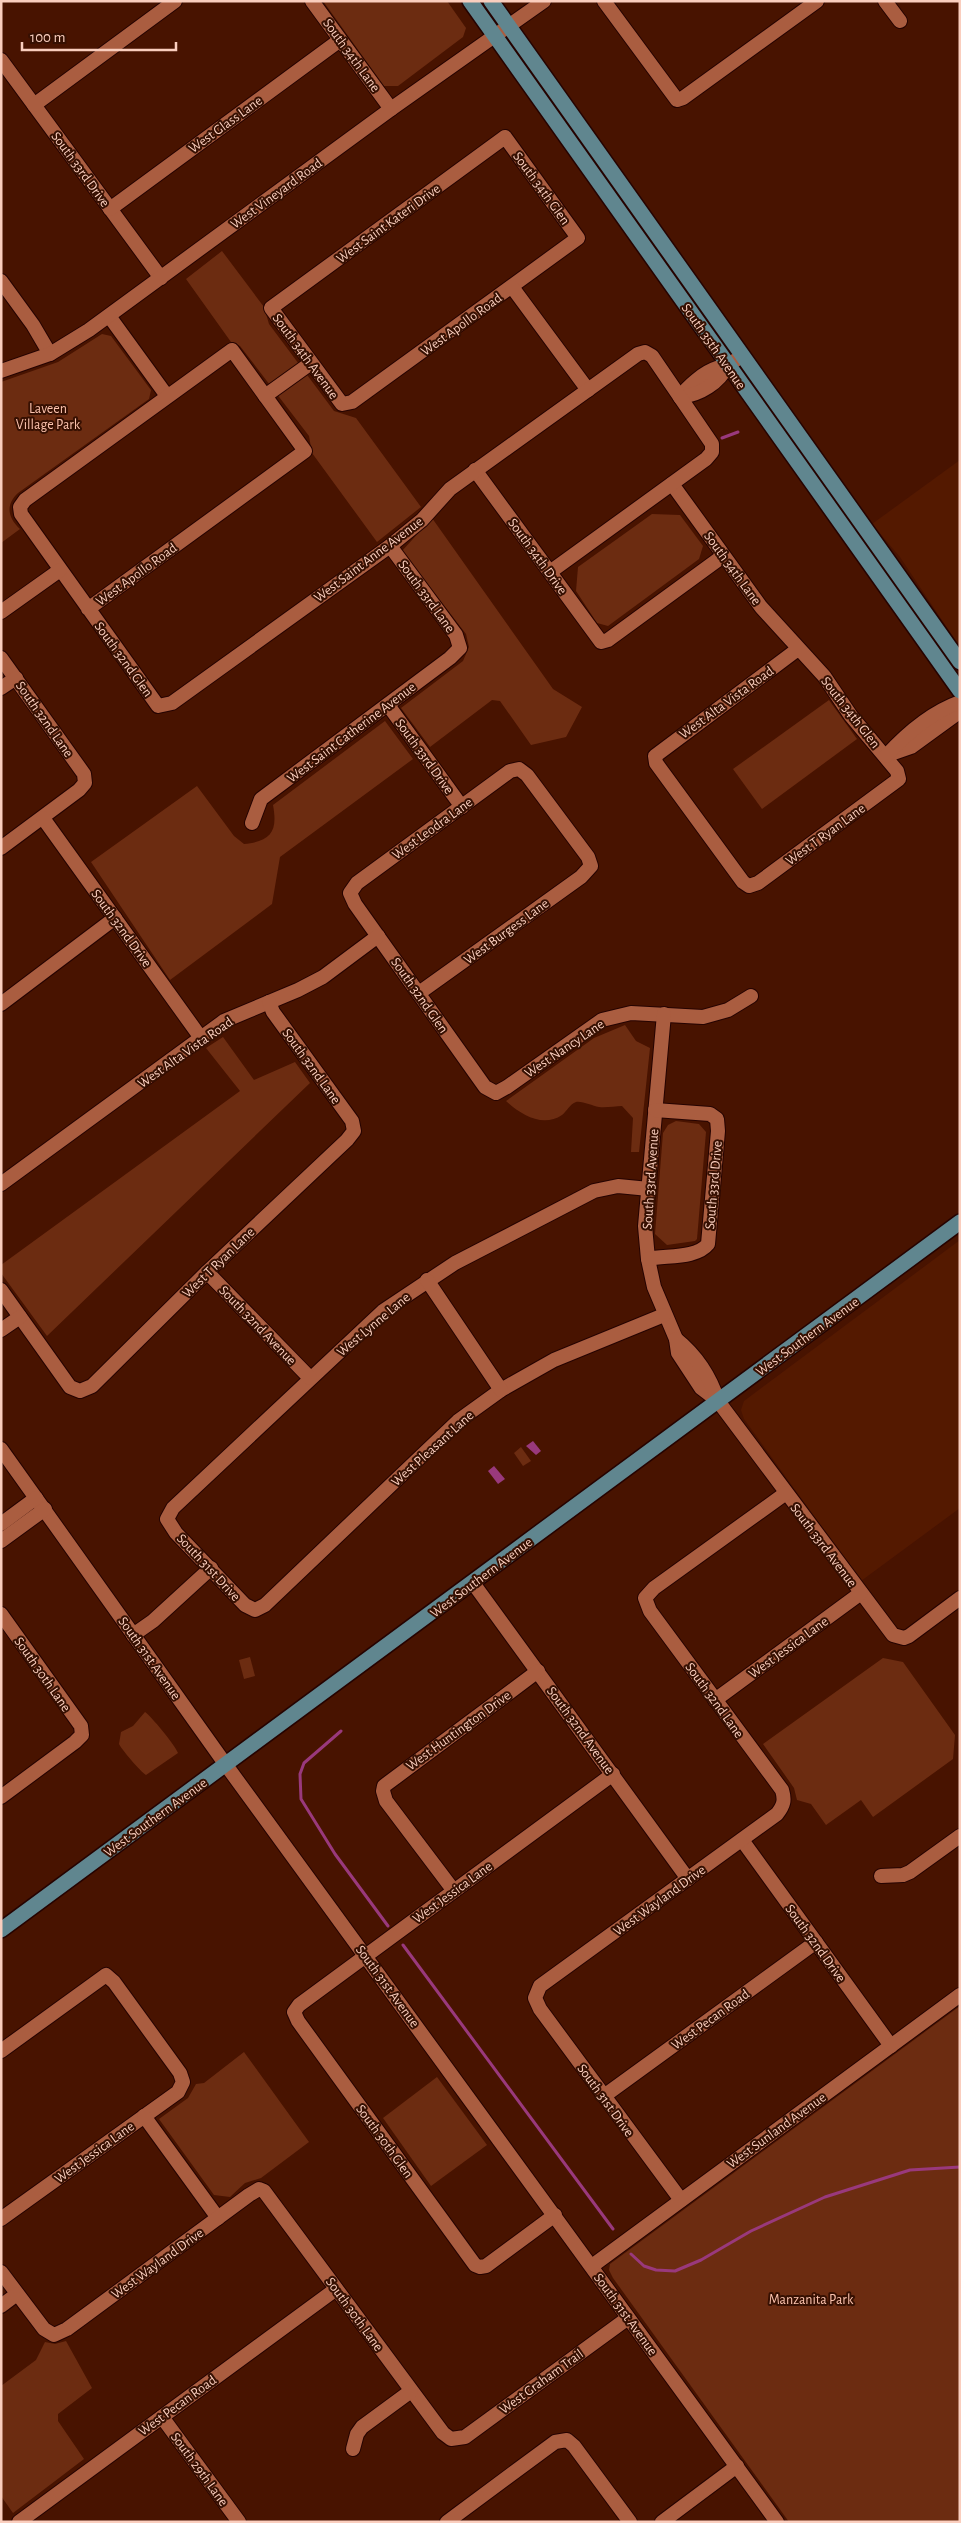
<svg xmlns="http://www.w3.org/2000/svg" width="961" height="2523" font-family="'Alegreya Sans',sans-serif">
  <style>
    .built { fill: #541900 }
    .green { fill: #6c2c11 }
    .water { fill: #99397c }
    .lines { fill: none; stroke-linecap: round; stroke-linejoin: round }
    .stream { stroke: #99397c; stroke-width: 3 }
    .minor-casing { stroke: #250300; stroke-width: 16 }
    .major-casing { stroke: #250300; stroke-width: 18 }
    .minor { stroke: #aa5d40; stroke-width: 14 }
    .major { stroke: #60868f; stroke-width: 15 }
    .labels { text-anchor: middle; stroke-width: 4; stroke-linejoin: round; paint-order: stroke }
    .street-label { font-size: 14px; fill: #facebe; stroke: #361002 }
    .park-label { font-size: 14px; fill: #fcc3ae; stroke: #361002 }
  </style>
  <rect width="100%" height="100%" fill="#481300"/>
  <g class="built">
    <path d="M960,460V647L900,557L872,524Z"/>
    <path d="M960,1240V1508L861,1581L744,1419L741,1410L744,1401Z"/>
  </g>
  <g class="green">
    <path d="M323,1H447L466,28L463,37L398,86H384Z"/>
    <path d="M222,251L264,307L269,324L334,411L356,418L421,507L377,542L312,453L309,436L240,346L231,342L186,279Z"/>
    <path d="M102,334L111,336L151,390L149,399L18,493C5,505 8,518 20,529L1,543V382L58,362Z"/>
    <path d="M652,514L680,515L703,546L699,559L608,626L597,623L576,591L578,567Z"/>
    <path d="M432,518L553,689L582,707L566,737L531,745L500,701L492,700L430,747L401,708L463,661L469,647L466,634L402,551Z"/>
    <path d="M829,700L857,739L762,809L733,769Z"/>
    <path d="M385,721L413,759L280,857L272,904L170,980L91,862L197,786L234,836L244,844C271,841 278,832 273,805Z"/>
    <path d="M625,1025L636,1041L650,1048L639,1152H631L633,1118L622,1106C615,1106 606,1108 599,1107C592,1106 583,1101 576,1102C570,1104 567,1111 562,1115C543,1128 521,1115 506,1101L594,1038Z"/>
    <path d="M223,1037L254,1080L295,1062L310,1083L47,1336L1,1273V1265L240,1091L206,1048Z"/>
    <path d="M676,1121L699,1124L706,1132L697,1239L695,1241L667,1245L655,1234L663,1133L668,1125Z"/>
    <path d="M521,1447L531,1461L523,1466L514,1453Z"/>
    <path d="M250,1657L255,1676L244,1679L239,1660Z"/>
    <path d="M883,1658L903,1662L955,1735L953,1759L873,1817L861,1800L826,1825L811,1804L797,1800L794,1788L763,1744Z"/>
    <path d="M145,1712C151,1716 175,1745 178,1753L146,1775C140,1771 122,1750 119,1744L121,1732L133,1726Z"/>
    <path d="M960,2006V2522H789L613,2278L609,2270L610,2264Z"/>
    <path d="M244,2052L309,2142L261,2178L245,2183L230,2197L214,2195L159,2119L188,2098L196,2084L204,2083Z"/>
    <path d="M437,2077L487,2145L431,2186L383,2118Z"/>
    <path d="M66,2341L92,2388L58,2414V2421L84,2459L13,2513L1,2496V2386L36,2360L45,2342L55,2344Z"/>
  </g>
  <g class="water">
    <path d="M533,1441L541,1451L536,1455L526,1446Z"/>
    <path d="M494,1466L505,1479L498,1484L488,1471Z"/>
  </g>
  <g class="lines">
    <g class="stream">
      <path d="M722,438L738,432"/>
      <path d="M341,1731L304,1763L300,1774L301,1799L335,1854L388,1926"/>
      <path d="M403,1945L613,2229"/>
      <path d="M631,2254L644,2266L656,2270L675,2271L701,2260L751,2231L825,2197L910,2170L960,2167"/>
    </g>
    <g class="minor-casing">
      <g id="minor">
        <path d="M312,1L391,109"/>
        <path d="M604,1L677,100L683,98L817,1"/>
        <path d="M885,1L900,21"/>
        <path d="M1,60L161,278"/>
        <path d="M34,105L175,1"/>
        <path d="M505,137L578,238L352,402L342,404L271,308Z"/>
        <path d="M110,209L340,40"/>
        <path d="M1,281L33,325L50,354"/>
        <path d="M512,287L588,390"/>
        <path d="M109,316L167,396"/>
        <path d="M1,371L50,354L89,330L391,109L544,1"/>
        <path d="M265,396L311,363"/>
        <path d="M680,397C688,386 704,372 717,368C725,365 729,364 736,360"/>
        <path d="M680,397C700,395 719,383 728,365"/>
        <path d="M475,470L601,642L608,640L723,556"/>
        <path d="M672,484L761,607L824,676L851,716L897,771L899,779L758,883L749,886L743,882L656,763L655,756L798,649"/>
        <path d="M88,609L305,451L232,350L25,500L20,507L21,514L158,706L172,703L390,546L422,520L450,489L638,354L645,352L652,356L712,444V452L706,459L550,572"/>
        <path d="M1,612L60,570"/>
        <path d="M1,658L84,774L85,783L79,790L1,848"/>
        <path d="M1,688L16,678"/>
        <path d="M388,705L462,807"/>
        <path d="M888,755L911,747L955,715L960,708"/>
        <path d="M886,756C906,734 932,712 960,702"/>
        <path d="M43,818L201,1038"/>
        <path d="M252,823L261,799L450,658L460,648L456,635L390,546"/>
        <path d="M419,993L581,877L591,866L588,857L527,775L519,769L510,771L357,883L350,893L355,904L485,1087L496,1093L507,1087L602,1020L631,1013L703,1017L728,1010L751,996"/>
        <path d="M1,1004L115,918"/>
        <path d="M664,1014L645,1226L648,1259L654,1287L676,1339L678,1353L701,1388L718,1401L893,1635L904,1638L909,1636L960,1598"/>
        <path d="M1,1184L224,1021L298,990L323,977L378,936"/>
        <path d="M649,1189L618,1186L594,1191L455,1263L383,1311L173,1508L167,1519L176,1533L245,1605L255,1610L265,1605L458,1421L501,1390L554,1360L664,1315"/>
        <path d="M648,1259C666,1255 696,1259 708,1244L718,1131L717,1119L710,1114L655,1110"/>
        <path d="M207,1272L310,1378"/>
        <path d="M427,1280L501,1390"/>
        <path d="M1,1290L70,1387L80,1391L92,1386L207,1272L347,1140L354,1131L352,1121L273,1012L269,1002"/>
        <path d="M1,1330L20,1317"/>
        <path d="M676,1339C697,1356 710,1376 718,1401"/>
        <path d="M1,1449L226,1765L777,2522"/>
        <path d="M1,1524L36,1498"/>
        <path d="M1,1541L45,1509"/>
        <path d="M473,1583L688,1879"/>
        <path d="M1,1614L81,1726L82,1735L75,1742L1,1797"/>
        <path d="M133,1635L153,1621L211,1568"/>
        <path d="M715,1700L861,1593"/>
        <path d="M742,1840L891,2046"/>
        <path d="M881,1876L903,1875L910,1872L960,1836"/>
        <path d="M454,1891L386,1801L383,1791L384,1786L538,1671"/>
        <path d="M1,2051L106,1975L114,1982L180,2073L183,2082L178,2092L1,2219"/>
        <path d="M604,2096L816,1942"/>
        <path d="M144,2116L218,2218"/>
        <path d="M681,2200L540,2009L535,1998L540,1986L777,1814C784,1805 785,1800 782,1790L650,1611L645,1598L654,1588L786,1493"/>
        <path d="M555,2215L486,2266L480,2267L475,2265L298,2021L294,2012L299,2005L613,1774"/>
        <path d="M592,2266L960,1995"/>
        <path d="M1,2272L44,2329L54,2335L67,2329L249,2195L259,2189L264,2191L443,2433L451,2439L465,2437L628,2318"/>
        <path d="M1,2306L17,2294"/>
        <path d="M162,2417L239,2522"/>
        <path d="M353,2449L357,2434L362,2427L411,2391"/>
        <path d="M19,2522L336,2289"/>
        <path d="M447,2522L555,2442L567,2440L574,2446L630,2522"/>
        <path d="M662,2522L737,2466"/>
      </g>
    </g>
    <g class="major-casing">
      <g id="major">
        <path d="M470,1L960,691"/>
        <path d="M491,1L960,662"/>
        <path d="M1,1930L960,1222"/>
      </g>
    </g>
    <use href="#minor" class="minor"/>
    <use href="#major" class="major"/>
  </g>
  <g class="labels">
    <g class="street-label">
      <text transform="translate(352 55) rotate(54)" y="5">South 34th Lane</text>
      <text transform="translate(225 124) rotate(-36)" y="5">West Glass Lane</text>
      <text transform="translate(81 169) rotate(54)" y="5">South 33rd Drive</text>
      <text transform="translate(542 188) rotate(54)" y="5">South 34th Glen</text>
      <text transform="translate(276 193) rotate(-36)" y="5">West Vineyard Road</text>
      <text transform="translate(388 223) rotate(-36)" y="5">West Saint Kateri Drive</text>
      <text transform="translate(461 324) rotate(-36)" y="5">West Apollo Road</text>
      <text transform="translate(714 346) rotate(55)" y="5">South 35th Avenue</text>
      <text transform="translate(306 356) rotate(54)" y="5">South 34th Avenue</text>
      <text transform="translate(538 556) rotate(54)" y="5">South 34th Drive</text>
      <text transform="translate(368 559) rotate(-37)" y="5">West Saint Anne Avenue</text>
      <text transform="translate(733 568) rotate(54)" y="5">South 34th Lane</text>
      <text transform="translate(136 574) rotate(-36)" y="5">West Apollo Road</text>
      <text transform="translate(427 596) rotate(54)" y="5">South 33rd Lane</text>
      <text transform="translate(124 659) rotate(54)" y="5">South 32nd Glen</text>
      <text transform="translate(726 702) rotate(-36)" y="5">West Alta Vista Road</text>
      <text transform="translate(851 712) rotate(52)" y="5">South 34th Glen</text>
      <text transform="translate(45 719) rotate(55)" y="5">South 32nd Lane</text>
      <text transform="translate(351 732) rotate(-37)" y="5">West Saint Catherine Avenue</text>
      <text transform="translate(425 756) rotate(54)" y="5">South 33rd Drive</text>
      <text transform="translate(432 828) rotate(-36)" y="5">West Leodra Lane</text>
      <text transform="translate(825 834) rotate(-36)" y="5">West T Ryan Lane</text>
      <text transform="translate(122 928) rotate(54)" y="5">South 32nd Drive</text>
      <text transform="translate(506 931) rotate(-36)" y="5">West Burgess Lane</text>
      <text transform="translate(420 995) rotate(55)" y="5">South 32nd Glen</text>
      <text transform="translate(564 1048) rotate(-34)" y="5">West Nancy Lane</text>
      <text transform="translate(185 1052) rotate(-35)" y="5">West Alta Vista Road</text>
      <text transform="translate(312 1066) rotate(54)" y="5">South 32nd Lane</text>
      <text transform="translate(650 1179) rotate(-86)" y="5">South 33rd Avenue</text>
      <text transform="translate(713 1185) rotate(-85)" y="5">South 33rd Drive</text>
      <text transform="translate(218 1262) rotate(-44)" y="5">West T Ryan Lane</text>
      <text transform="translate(373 1324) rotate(-40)" y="5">West Lynne Lane</text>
      <text transform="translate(258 1325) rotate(46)" y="5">South 32nd Avenue</text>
      <text transform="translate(807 1336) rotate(-36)" y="5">West Southern Avenue</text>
      <text transform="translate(432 1448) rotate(-42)" y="5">West Pleasant Lane</text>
      <text transform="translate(824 1545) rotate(53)" y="5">South 33rd Avenue</text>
      <text transform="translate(209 1567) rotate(47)" y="5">South 31st Drive</text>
      <text transform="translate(481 1577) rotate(-37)" y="5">West Southern Avenue</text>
      <text transform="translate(788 1647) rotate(-36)" y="5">West Jessica Lane</text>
      <text transform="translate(150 1658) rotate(55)" y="5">South 31st Avenue</text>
      <text transform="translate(43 1674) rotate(55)" y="5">South 30th Lane</text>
      <text transform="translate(715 1700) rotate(54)" y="5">South 32nd Lane</text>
      <text transform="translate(458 1730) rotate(-36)" y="5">West Huntington Drive</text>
      <text transform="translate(581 1730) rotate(54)" y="5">South 32nd Avenue</text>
      <text transform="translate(155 1817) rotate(-36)" y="5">West Southern Avenue</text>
      <text transform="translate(452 1892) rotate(-36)" y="5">West Jessica Lane</text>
      <text transform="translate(659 1900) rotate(-36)" y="5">West Wayland Drive</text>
      <text transform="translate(816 1943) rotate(54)" y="5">South 32nd Drive</text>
      <text transform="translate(388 1986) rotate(54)" y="5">South 31st Avenue</text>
      <text transform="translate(710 2019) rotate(-36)" y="5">West Pecan Road</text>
      <text transform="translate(606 2100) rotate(54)" y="5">South 31st Drive</text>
      <text transform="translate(776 2130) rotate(-36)" y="5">West Sunland Avenue</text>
      <text transform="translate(385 2141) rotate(54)" y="5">South 30th Glen</text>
      <text transform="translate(94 2152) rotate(-36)" y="5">West Jessica Lane</text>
      <text transform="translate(157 2263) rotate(-36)" y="5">West Wayland Drive</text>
      <text transform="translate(355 2314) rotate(54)" y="5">South 30th Lane</text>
      <text transform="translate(626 2314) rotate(54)" y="5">South 31st Avenue</text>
      <text transform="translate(541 2381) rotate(-36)" y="5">West Graham Trail</text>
      <text transform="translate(177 2405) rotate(-36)" y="5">West Pecan Road</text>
      <text transform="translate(200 2469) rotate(54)" y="5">South 29th Lane</text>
    </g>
    <g class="park-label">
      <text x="48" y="413">Laveen<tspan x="48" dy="16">Village Park</tspan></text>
      <text x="811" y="2304">Manzanita Park</text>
    </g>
  </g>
  <rect width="961" height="2523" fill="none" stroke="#facebe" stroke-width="5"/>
  <path d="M22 42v8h154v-8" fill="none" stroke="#facebe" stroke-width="2.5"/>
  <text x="30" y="42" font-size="15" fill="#facebe" stroke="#361002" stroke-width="4" paint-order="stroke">100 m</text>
</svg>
